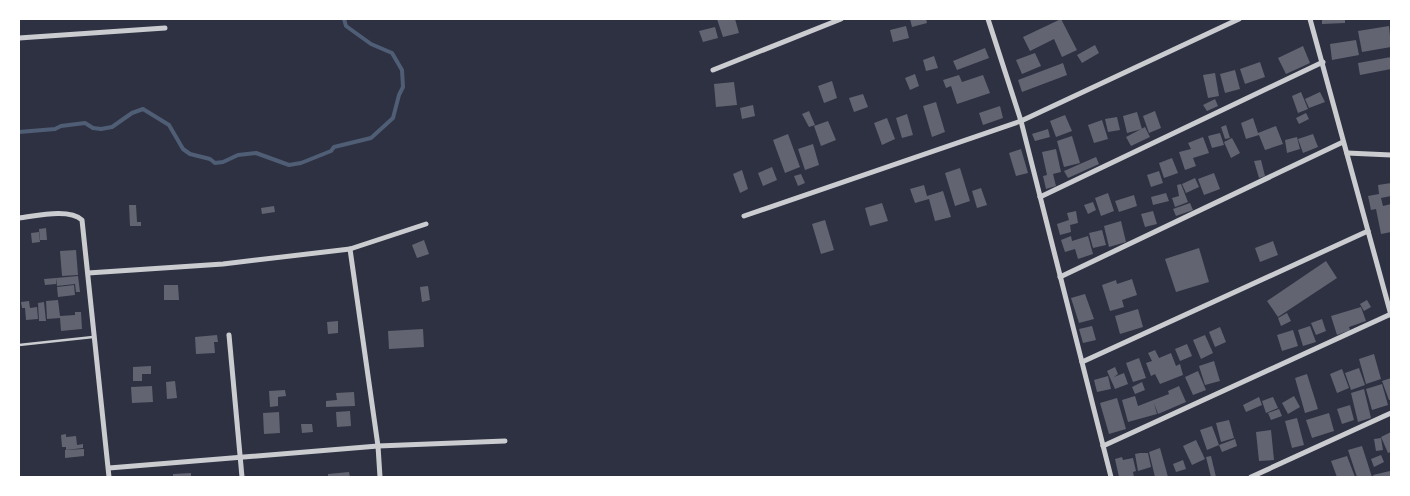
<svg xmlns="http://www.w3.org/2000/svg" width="1410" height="496" font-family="Poppins,sans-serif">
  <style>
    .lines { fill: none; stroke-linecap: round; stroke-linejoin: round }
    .stream { stroke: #4f5d75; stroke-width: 4 }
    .building { fill: #626471 }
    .service { stroke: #caccd0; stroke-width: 2.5 }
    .minor { stroke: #caccd0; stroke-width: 5 }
  </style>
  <rect width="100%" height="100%" fill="#2d3142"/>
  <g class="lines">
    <path class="stream" d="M19,132L55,129L61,126L85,123L93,128L101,129L112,127L132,113L143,109L169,125L183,149L190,154L210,159L215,163L223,162L238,155L256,153L289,165L301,163L331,151L334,147L371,138L393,118L399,95L403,87L402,70L392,53L371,44L346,26L344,19"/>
  </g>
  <g class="building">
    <path d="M717,19H735L739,33L723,37Z"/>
    <path d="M910,19H926L927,23L912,27Z"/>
    <path d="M1061,19L1077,50L1062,57L1054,39L1030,51L1023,37Z"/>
    <path d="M1322,19H1345V23L1322,24Z"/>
    <path d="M906,26L909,38L893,42L890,30Z"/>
    <path d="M1389,26L1391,47L1362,52L1358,31Z"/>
    <path d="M715,27L718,38L703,42L699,31Z"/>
    <path d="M1356,40L1359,55L1332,60L1330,44Z"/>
    <path d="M1095,45L1099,53L1082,63L1077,55Z"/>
    <path d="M1303,46L1310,63L1286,74L1278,58Z"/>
    <path d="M985,48L989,58L957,70L953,61Z"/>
    <path d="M1035,53L1041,66L1022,74L1016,60Z"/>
    <path d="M934,56L938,68L926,71L923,60Z"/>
    <path d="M1391,57V69L1360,75L1358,63Z"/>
    <path d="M1260,62L1265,77L1245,84L1240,69Z"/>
    <path d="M1063,63L1067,75L1022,92L1018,80Z"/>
    <path d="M1235,70L1240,89L1225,93L1220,74Z"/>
    <path d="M1215,73L1219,96L1208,98L1203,75Z"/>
    <path d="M915,74L919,86L910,90L905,78Z"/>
    <path d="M959,75L962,82L983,75L990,93L957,104L951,86L946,88L943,80Z"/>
    <path d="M832,81L837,98L824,103L818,86Z"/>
    <path d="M734,82L737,105L716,107L714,84Z"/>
    <path d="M1301,92L1308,109L1298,113L1292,96Z"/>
    <path d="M1320,92L1325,102L1309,108L1305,99Z"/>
    <path d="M863,94L868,107L854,112L849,98Z"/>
    <path d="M1215,99L1218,106L1207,111L1203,105Z"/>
    <path d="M936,102L945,132L932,137L923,106Z"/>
    <path d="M753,105L755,116L742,119L740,108Z"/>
    <path d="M1000,106L1003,118L983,125L979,113Z"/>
    <path d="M809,111L815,125L809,127L802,114Z"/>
    <path d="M1155,111L1161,128L1149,133L1143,116Z"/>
    <path d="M1137,112L1142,129L1127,133L1123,116Z"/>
    <path d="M1306,113L1309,119L1299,124L1296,118Z"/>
    <path d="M907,114L913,135L902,138L896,118Z"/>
    <path d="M1065,115L1072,131L1056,137L1050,121Z"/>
    <path d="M1117,117L1120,130L1108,132L1105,119Z"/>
    <path d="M887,118L895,139L882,145L874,123Z"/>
    <path d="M1253,118L1258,133L1276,126L1283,144L1265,150L1259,135L1246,139L1241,123Z"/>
    <path d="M1102,120L1108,139L1094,143L1088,125Z"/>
    <path d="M828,121L836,140L821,146L814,126Z"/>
    <path d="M1226,125L1230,138L1225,139L1221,127Z"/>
    <path d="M1145,127L1150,137L1131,146L1126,137Z"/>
    <path d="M1048,129L1050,137L1035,141L1032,134Z"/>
    <path d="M1220,133L1224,145L1212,148L1208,136Z"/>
    <path d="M788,134L800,167L785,173L773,140Z"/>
    <path d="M1313,134L1318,147L1303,153L1298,139Z"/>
    <path d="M1072,136L1080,163L1064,167L1057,141Z"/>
    <path d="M1203,137L1209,153L1193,158L1196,166L1185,170L1179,152L1191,149L1188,143Z"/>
    <path d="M1297,137L1300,149L1287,153L1285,140Z"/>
    <path d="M1232,138L1240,153L1231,158L1224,142Z"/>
    <path d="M813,144L819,165L805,170L798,149Z"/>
    <path d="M1021,149L1028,173L1016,176L1009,153Z"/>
    <path d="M1056,149L1061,172L1053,174L1056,186L1046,189L1043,176L1047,175L1042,152Z"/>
    <path d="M1096,157L1099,164L1068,178L1064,171Z"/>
    <path d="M1172,158L1178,173L1164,178L1159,163Z"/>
    <path d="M1261,160L1265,176L1259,178L1254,161Z"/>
    <path d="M772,167L777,180L763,186L758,173Z"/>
    <path d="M960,168L970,201L955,206L945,173Z"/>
    <path d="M742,170L748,189L740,193L733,174Z"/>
    <path d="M1159,171L1163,183L1151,187L1147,175Z"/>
    <path d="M1214,173L1220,189L1204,195L1198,179Z"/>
    <path d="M801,174L805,183L798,186L794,176Z"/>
    <path d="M1195,178L1199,187L1186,193L1182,184Z"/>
    <path d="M1391,183V196L1381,198L1383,206L1391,204V232L1381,234L1376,209L1371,210L1368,196L1379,194L1378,185Z"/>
    <path d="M1181,184L1188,202L1175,207L1172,198L1179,196L1177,185Z"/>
    <path d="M924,185L927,196L943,191L951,217L935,221L929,199L915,203L910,189Z"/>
    <path d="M981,188L987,205L977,208L972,191Z"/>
    <path d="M1108,193L1114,211L1101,216L1095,198Z"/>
    <path d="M1166,193L1169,201L1153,205L1151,197Z"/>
    <path d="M1134,195L1137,206L1119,212L1115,201Z"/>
    <path d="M1093,202L1096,210L1088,214L1084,205Z"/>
    <path d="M882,203L888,221L870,226L865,208Z"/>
    <path d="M1190,203L1193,210L1176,216L1173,209Z"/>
    <path d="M129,205H136L137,222H141V226H130Z"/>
    <path d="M274,206L275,212L262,214L261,208Z"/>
    <path d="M1076,211L1078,223L1070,225L1071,232L1060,235L1057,224L1069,220L1067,213Z"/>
    <path d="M1153,211L1157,224L1145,227L1141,214Z"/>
    <path d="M825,220L834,250L821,254L812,224Z"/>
    <path d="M1121,221L1126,242L1109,247L1104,226Z"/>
    <path d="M46,228L47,240H40L39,229Z"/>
    <path d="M1102,230L1106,245L1093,248L1089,233Z"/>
    <path d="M39,232L40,242L32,243L31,233Z"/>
    <path d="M1071,236L1072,241L1088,236L1093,254L1078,259L1075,249L1065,252L1061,240Z"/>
    <path d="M424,240L429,254L417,258L412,245Z"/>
    <path d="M1273,241L1278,255L1260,262L1255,248Z"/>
    <path d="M1199,248L1209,282L1176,292L1165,259Z"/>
    <path d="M76,250L78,275L62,276L60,251Z"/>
    <path d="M1326,261L1337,278L1278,317L1267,301Z"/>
    <path d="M78,276L80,292H76L75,284L57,286L56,278Z"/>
    <path d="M56,278V284L45,285L44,279Z"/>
    <path d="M1132,279L1137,295L1122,300L1124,307L1110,311L1102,285L1116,280L1117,284Z"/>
    <path d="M74,285L75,295L58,297L57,287Z"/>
    <path d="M164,285H178L179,300H164Z"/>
    <path d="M428,286L430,300L422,302L420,287Z"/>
    <path d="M1085,294L1094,319L1079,323L1071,298Z"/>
    <path d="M58,300L60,316L75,315V312H81L82,329L61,331L60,318L47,319L46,301Z"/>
    <path d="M1367,300L1371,307L1364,311L1360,304Z"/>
    <path d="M29,301L30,308L37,307L38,319L26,320L25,308H22L21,302Z"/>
    <path d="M44,302L46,321H39L38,303Z"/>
    <path d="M1361,307L1366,321L1349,327L1350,330L1337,335L1331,316Z"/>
    <path d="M1138,309L1143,327L1120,334L1115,316Z"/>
    <path d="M1287,313L1291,321L1281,326L1278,318Z"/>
    <path d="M1322,319L1326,331L1316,335L1311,323Z"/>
    <path d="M338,321V333L328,334L327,322Z"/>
    <path d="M1092,326L1096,340L1083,343L1079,329Z"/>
    <path d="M1310,326L1316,342L1303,346L1298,330Z"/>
    <path d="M1220,327L1226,342L1215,347L1209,332Z"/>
    <path d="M423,329L424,347L389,349L388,331Z"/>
    <path d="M1293,330L1298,346L1282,351L1277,335Z"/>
    <path d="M217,335L218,342H214L215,353L196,354L195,337Z"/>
    <path d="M1205,335L1213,353L1201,359L1193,340Z"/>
    <path d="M1187,344L1192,356L1180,361L1175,349Z"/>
    <path d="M1155,350L1159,358L1171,353L1176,366L1180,364L1183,375L1160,384L1155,374L1151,376L1146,363L1152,361L1148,353Z"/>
    <path d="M1374,354L1381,379L1366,384L1359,359Z"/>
    <path d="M1139,358L1146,378L1133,382L1126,363Z"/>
    <path d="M1214,361L1220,381L1205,385L1199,366Z"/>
    <path d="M151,366V374H142V381H133V367Z"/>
    <path d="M1115,367L1118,374L1114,377L1124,373L1128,384L1115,389L1107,371Z"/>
    <path d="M1359,368L1365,385L1351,390L1345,373Z"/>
    <path d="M1342,369L1349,388L1337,393L1330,374Z"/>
    <path d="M1198,371L1206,390L1193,395L1185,377Z"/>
    <path d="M1307,374L1318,409L1305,413L1295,378Z"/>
    <path d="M1108,376L1111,389L1097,392L1094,380Z"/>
    <path d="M1391,378V400H1389L1382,381Z"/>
    <path d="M175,381L177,398L167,399L166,382Z"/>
    <path d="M1142,382L1145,390L1135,394L1132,387Z"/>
    <path d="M1382,384L1388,405L1372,410L1366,389Z"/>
    <path d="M152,386L153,402L132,403L131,387Z"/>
    <path d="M1179,386L1186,402L1158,414L1154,403L1157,414L1128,422L1122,400L1135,396L1138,406L1169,394L1168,391Z"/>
    <path d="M1364,389L1371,418L1358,422L1351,393Z"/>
    <path d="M285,390L286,396L278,397V406L270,407L269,391Z"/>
    <path d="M354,392L355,406L326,407V401L337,400L336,393Z"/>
    <path d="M1294,396L1300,407L1288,414L1282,403Z"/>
    <path d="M1259,397L1262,405L1246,412L1243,405Z"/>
    <path d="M1273,397L1278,408L1266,413L1262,401Z"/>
    <path d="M1117,398L1126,429L1109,434L1100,403Z"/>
    <path d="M1350,405L1354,420L1342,424L1337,409Z"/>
    <path d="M1279,409L1282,416L1271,420L1268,413Z"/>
    <path d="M350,411L351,426L337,427L336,412Z"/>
    <path d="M279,412L280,433L264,434L263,413Z"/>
    <path d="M1329,413L1334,431L1312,438L1306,420Z"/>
    <path d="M1297,418L1304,445L1292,448L1285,421Z"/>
    <path d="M1229,420L1234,438L1221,442L1216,423Z"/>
    <path d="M301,424H312L313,432L302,433Z"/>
    <path d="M1212,426L1219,445L1235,439L1237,446L1222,452L1219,445L1207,450L1200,430Z"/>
    <path d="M1271,430L1274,460L1259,461L1256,432Z"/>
    <path d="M1391,432V452L1388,453L1381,437Z"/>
    <path d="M66,434V437L76,436L77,445L83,444V448L66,450V447H62L61,435Z"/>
    <path d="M1381,438L1383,450L1376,451L1374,439Z"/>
    <path d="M1196,440L1205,459L1192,465L1183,446Z"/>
    <path d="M1362,446L1372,477H1357L1348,450Z"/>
    <path d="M1160,448L1168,477H1155L1149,452Z"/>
    <path d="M84,449V456L65,458V450Z"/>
    <path d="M1140,453H1148L1151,467L1138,471L1135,454Z"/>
    <path d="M1381,455L1384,462L1374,467L1371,459Z"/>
    <path d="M1211,456L1216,477H1211L1206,457Z"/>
    <path d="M1347,456L1355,477H1337L1331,461Z"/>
    <path d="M1122,457L1123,460L1133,458L1136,471L1133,472L1134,477H1119L1115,459Z"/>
    <path d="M1183,460L1186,469L1176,472L1173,464Z"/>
    <path d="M1390,471L1391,477H1374L1373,475Z"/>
    <path d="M349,472L350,477H328V474Z"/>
    <path d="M191,473V477H173V474Z"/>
  </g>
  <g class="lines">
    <path class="service" d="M19,345L93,337"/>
    <g class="minor">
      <path d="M988,19L1021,121L1111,477"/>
      <path d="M1310,19L1391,315"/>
      <path d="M19,38L165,28"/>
      <path d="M713,70L841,19"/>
      <path d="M1347,153L1391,155"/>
      <path d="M1040,197L1323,62"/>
      <path d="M744,216L1021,121L1239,19"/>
      <path d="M19,218C36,216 69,208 82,220L109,477"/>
      <path d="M350,249L378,446L380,477"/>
      <path d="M88,273L223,264L350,249L426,224"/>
      <path d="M1060,277L1343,142"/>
      <path d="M229,335L242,477"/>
      <path d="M1082,362L1368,231"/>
      <path d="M1103,446L1391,314"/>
      <path d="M109,468L378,446L505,441"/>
      <path d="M1251,477L1391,413"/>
    </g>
  </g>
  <rect width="1410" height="496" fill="none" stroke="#ffffff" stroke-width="40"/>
</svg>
